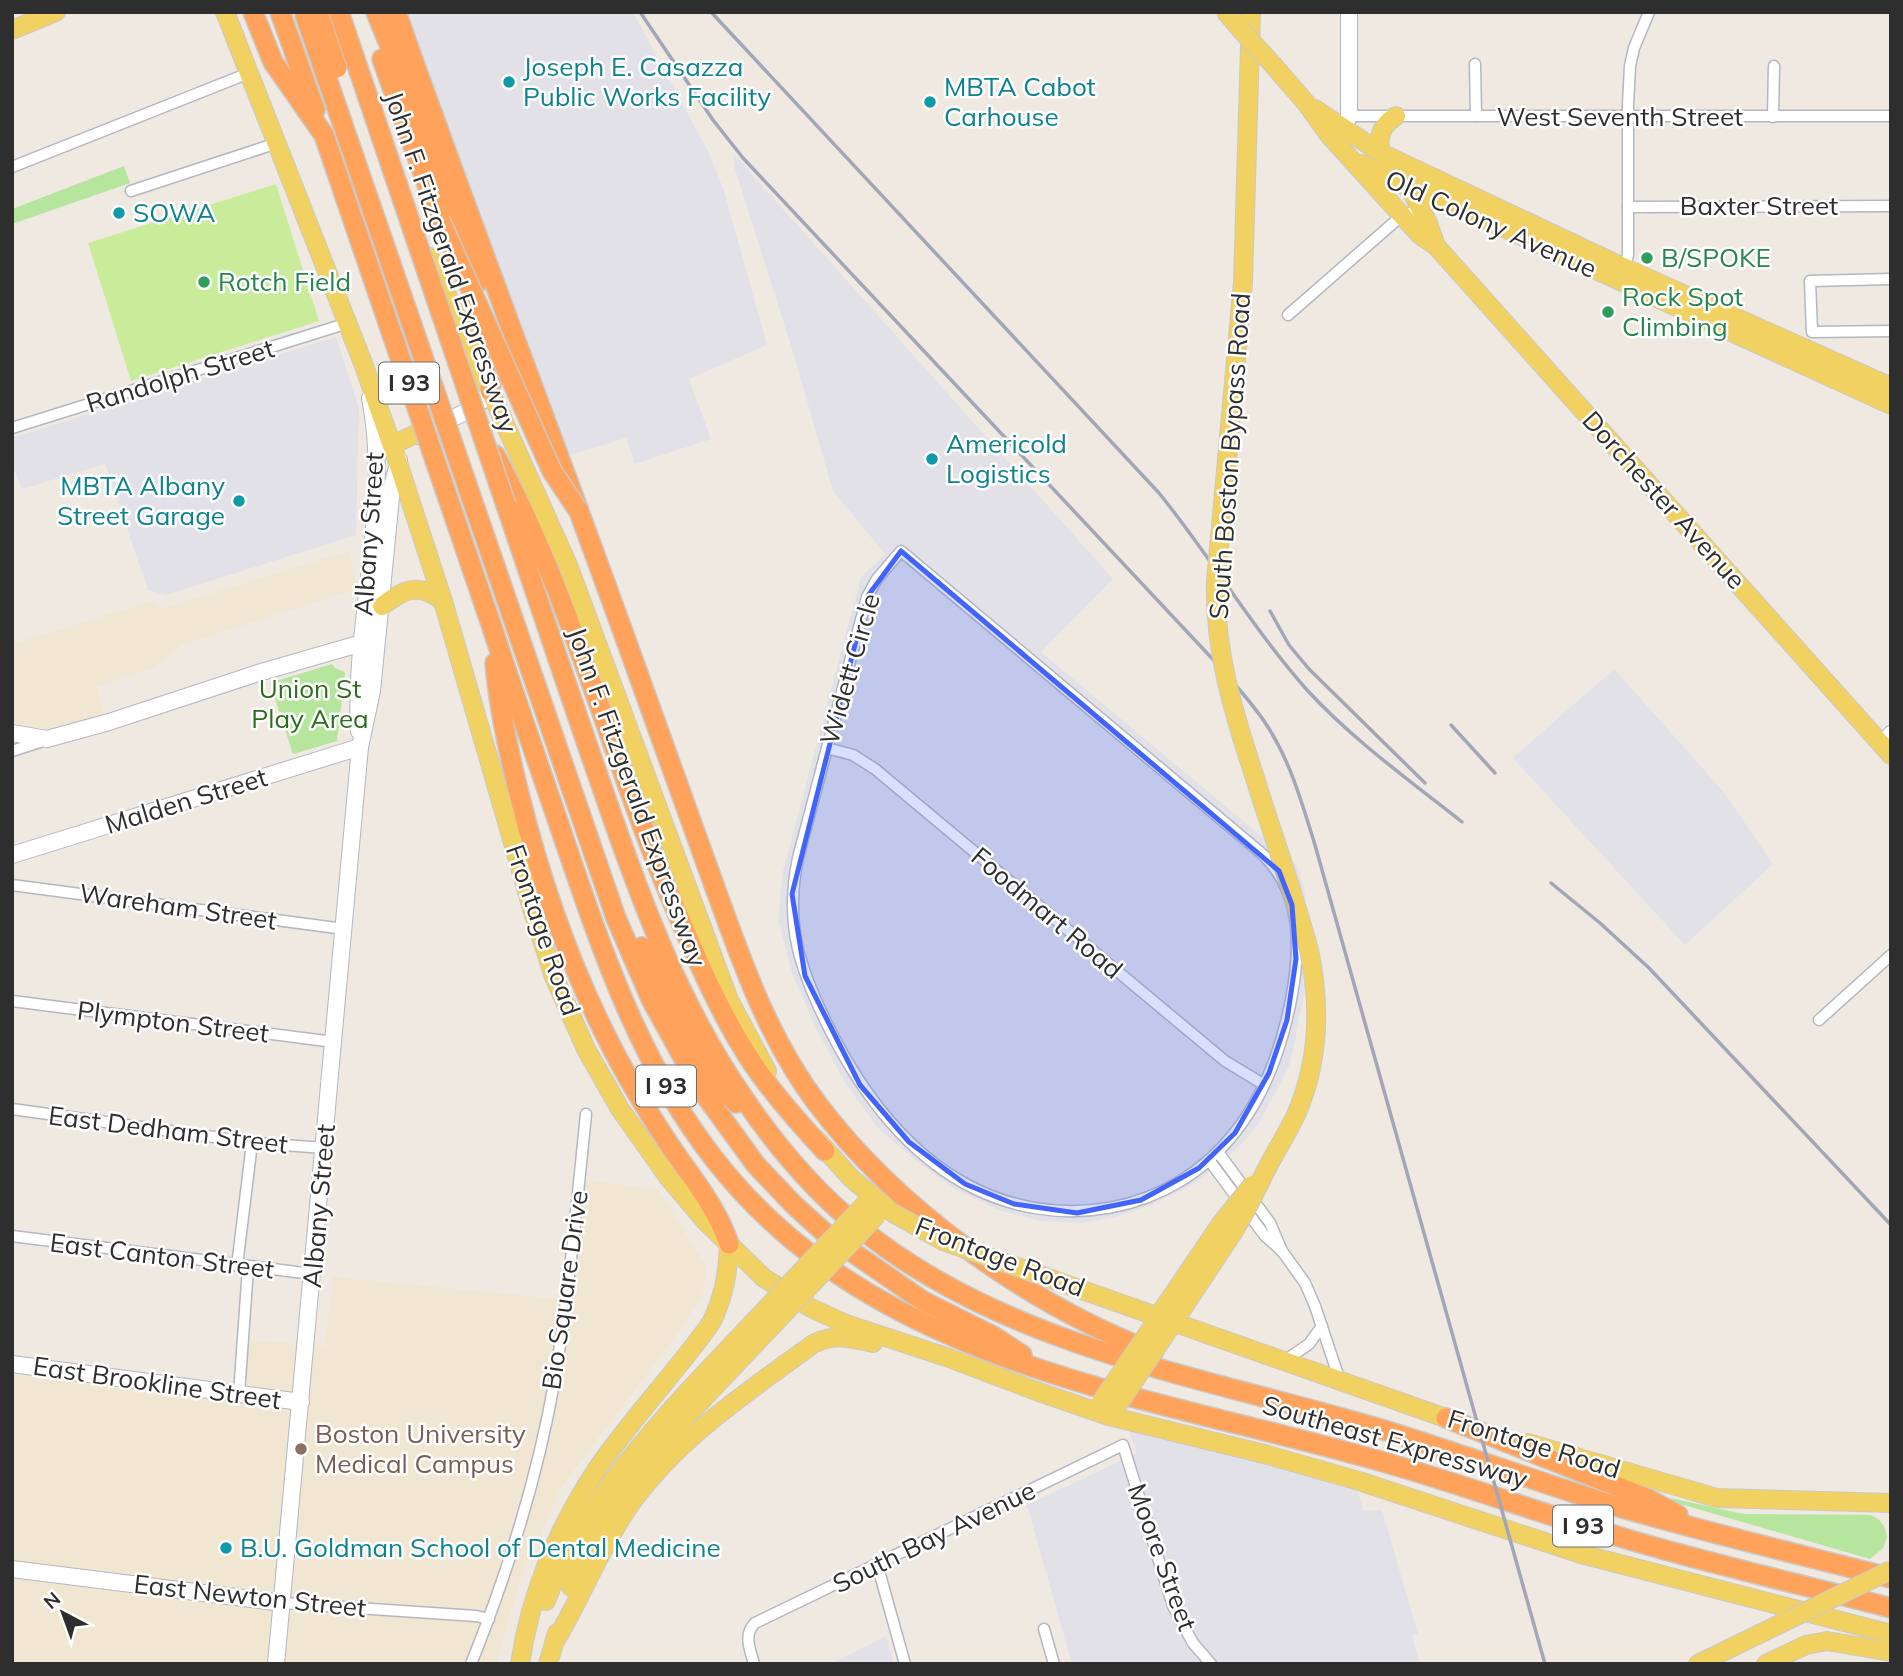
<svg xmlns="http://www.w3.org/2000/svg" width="1903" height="1676" font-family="Mulish,sans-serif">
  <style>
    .industrial { fill: #e3e1e8 }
    .education { fill: #f0e6d1 }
    .green { fill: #b6e59e }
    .pitch { fill: #c9ec9a }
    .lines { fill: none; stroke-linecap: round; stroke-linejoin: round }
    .minor-casing { stroke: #b4b7c1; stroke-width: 13 }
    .secondary-casing { stroke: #b4b7c1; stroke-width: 18 }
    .primary-casing { stroke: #c9c9c9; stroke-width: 20 }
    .motorway-casing { stroke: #c9c9c9; stroke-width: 22 }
    .minor { stroke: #fff; stroke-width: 10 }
    .secondary { stroke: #fff; stroke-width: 16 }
    .primary { stroke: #f2d163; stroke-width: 18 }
    .motorway { stroke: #ffa35c; stroke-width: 19 }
    .rail { stroke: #a3a6b8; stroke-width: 3.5 }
    .primary-bridge-casing { stroke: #c9c9c9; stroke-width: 20; stroke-linecap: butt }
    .motorway-bridge-casing { stroke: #c9c9c9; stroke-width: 22; stroke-linecap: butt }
    .primary-bridge { stroke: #f2d163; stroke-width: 18 }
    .motorway-bridge { stroke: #ffa35c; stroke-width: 19 }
    .marked { fill: #4264fb; fill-opacity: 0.2; stroke: #4264fb; stroke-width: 5; stroke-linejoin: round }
    .culture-dot { fill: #0f9aa8; stroke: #fff; stroke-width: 2.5 }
    .leisure-dot { fill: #2e9e5b; stroke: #fff; stroke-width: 2.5 }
    .education-dot { fill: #8d6e63; stroke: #fff; stroke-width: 2.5 }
    .labels { text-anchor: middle; stroke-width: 5; stroke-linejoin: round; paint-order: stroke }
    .shield { fill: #fff; stroke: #6d6d6d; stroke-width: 2 }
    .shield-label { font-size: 24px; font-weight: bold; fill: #2e2e2e }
    .culture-label { font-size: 26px; fill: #0d838f; stroke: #fff; text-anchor: start }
    .street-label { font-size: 26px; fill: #2e2e2e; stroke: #fff }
    .leisure-label { font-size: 26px; fill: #27864d; stroke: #fff; text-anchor: start }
    .park-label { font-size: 26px; fill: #2c6e1b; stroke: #fff }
    .education-label { font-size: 26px; fill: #785e54; stroke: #fff; text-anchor: start }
  </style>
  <rect width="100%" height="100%" fill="#efe9e1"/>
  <g class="industrial">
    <path d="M402,12H633L710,155L724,191L767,345L689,379L711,439L635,464L626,438L564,457Z"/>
    <path d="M734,154L1113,579L1041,652L1297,866L1305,892L1306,984L1290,1065L1258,1125L1234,1152L1196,1183L1151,1205L1115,1217L1081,1223L1041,1221L1001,1211L956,1190L915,1160L877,1127L844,1081L815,1026L792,973L778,920L783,871L861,577L885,554L833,491L793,352L734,166Z"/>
    <path d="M336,337L359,408L356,535L166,595L148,590L105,464L22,489L12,464V438Z"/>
    <path d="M1614,669L1723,791L1773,864L1685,945L1513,758Z"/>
    <path d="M1128,1429L1344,1481L1357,1490L1364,1511L1382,1510L1418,1634L1412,1636L1420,1664H1072L1027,1505L1137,1453Z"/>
    <path d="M886,1636L894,1664H830Z"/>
  </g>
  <g class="education">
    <path d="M349,551L357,589L184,644L152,668L96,687L105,717L57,731L12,727V644L150,602L162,609Z"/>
    <path d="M573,1179L658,1189L706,1266L703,1294L679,1331L562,1486L520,1580L496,1664H12V1356L240,1387L244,1340L325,1346L333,1277L558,1299Z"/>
  </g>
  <g class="green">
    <path d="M124,166L130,183L12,224V209Z"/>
    <path d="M332,664L335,668L345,672L337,741L293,754L270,683Z"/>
    <path d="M1670,1498L1744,1514L1870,1515C1881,1519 1885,1525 1887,1537L1883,1548L1870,1559L1670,1501Z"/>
  </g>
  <path class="pitch" d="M276,184L319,321L131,381L88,243Z"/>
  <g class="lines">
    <g class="minor-casing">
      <g id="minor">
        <path d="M1475,64L1476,116"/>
        <path d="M1349,116H1891"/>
        <path d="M1773,117L1774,66"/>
        <path d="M12,167L249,73"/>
        <path d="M131,191L277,143"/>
        <path d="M1628,207L1891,206"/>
        <path d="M1624,271L1628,255V105L1630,66L1634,48L1649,12"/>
        <path d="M1891,279L1810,281L1812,332L1891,331"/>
        <path d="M1288,315L1399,218L1421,208"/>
        <path d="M12,428L348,323"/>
        <path d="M901,551L1260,852C1303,891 1301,948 1291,1000C1282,1046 1265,1094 1236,1131C1172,1215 1055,1234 964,1183C903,1149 861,1091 830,1030C800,970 784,925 798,858L867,597L877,579Z"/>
        <path d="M827,748L853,755L875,769L1225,1061L1263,1084"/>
        <path d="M12,751L43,741"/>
        <path d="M12,885L344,929"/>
        <path d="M12,1001L334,1042"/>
        <path d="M1819,1020L1891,955"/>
        <path d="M12,1109L257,1143L324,1148"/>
        <path d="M1218,1152L1270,1223L1282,1251"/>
        <path d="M1209,1160L1265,1236L1282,1251L1305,1283L1315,1306L1340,1381"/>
        <path d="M12,1236L312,1274"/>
        <path d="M237,1266L252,1143"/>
        <path d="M1284,1361L1309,1344L1322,1326"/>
        <path d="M239,1394L248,1268"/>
        <path d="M877,1564L905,1664"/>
        <path d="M283,1603L476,1616L489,1619"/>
        <path d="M1044,1629L1054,1664"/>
        <path d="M471,1664C508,1572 538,1476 555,1378C569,1291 577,1202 586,1114"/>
        <path d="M754,1664C750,1649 743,1635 755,1623L1123,1445L1173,1606L1193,1643L1211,1664"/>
      </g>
    </g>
    <g class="secondary-casing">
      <g id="secondary">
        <path d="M1344,128L1349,116V12"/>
        <path d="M415,436C438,420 475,416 490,391"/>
        <path d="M359,731C353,620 392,509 370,398"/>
        <path d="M12,733L47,739L109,722L258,673L362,643"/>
        <path d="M1882,745L1891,734"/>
        <path d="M12,855L360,747"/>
        <path d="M12,1364L301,1402"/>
        <path d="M12,1569L283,1603"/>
        <path d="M276,1664L360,747L372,691L392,487L399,460"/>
      </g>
    </g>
    <g class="primary-casing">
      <g id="primary">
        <path d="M225,12L363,363L398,463L443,601L533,912L554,977L586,1049L620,1109L668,1177L706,1222L764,1278L811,1308L846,1324L949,1358L1036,1391L1109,1416L1268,1455L1359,1481L1581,1554L1891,1634"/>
        <path d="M1226,12L1241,30"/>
        <path d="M12,30L56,12"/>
        <path d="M1274,66L1306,103L1329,135L1396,209L1421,236L1436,246L1891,755"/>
        <path d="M1315,109L1381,153L1390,161"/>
        <path d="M1381,153L1625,268L1891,387"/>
        <path d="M1381,153C1377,137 1382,125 1396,116"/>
        <path d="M1363,164L1386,178L1456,206L1891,405"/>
        <path d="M1407,183L1428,223L1436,246"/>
        <path d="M430,257L568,565L729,1000L767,1071"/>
        <path d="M1243,282L1251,12"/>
        <path d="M392,445L422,431"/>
        <path d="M382,606C405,589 418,582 443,601"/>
        <path d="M816,1139L852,1179L893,1213"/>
        <path d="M1051,1279L1457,1422"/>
        <path d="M1153,1324L1220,1225"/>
        <path d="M1169,1329L1232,1234"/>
        <path d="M1528,1443L1717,1498L1891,1503"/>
        <path d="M571,1587C601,1508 646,1459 703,1399"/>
        <path d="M546,1601C576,1518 632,1453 690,1389"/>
        <path d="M554,1643C582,1597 600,1547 632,1502C680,1436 748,1392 813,1344C834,1333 851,1338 873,1343"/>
        <path d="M520,1664C530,1594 559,1525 599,1466C634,1416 676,1372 711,1323C724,1297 728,1273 729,1244"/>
        <path d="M548,1664L557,1633"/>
        <path d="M1698,1664L1788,1620"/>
        <path d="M1766,1664L1806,1645L1827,1641L1891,1652"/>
      </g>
    </g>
    <g class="motorway-casing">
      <g id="motorway">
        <path d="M253,12L273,62L324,135"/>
        <path d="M280,12L315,110"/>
        <path d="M376,12L404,81L477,283"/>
        <path d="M396,12C475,236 561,458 641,682C665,750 690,817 714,885C742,962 767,1036 816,1102C896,1209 1028,1304 1153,1352"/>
        <path d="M382,59L440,220"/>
        <path d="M490,391L493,368L491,336"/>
        <path d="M495,455C575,603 614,770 682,924C702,971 723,1018 751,1061C773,1094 798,1122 825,1151"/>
        <path d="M506,505C539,602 571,699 605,796C641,901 680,1007 745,1100C777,1147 815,1192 860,1228C1008,1348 1206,1377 1384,1430C1461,1454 1536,1481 1612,1505C1704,1532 1798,1554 1891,1578"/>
        <path d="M477,514L616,918L652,1001L700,1088L756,1165L794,1205L825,1233L923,1301L993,1336L1022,1355"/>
        <path d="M493,630C516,701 541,771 565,842C603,954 641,1066 715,1160C876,1366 1146,1394 1380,1461C1461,1484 1540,1513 1620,1537C1709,1564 1801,1584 1891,1608"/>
        <path d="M495,663C499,708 508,750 519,794C544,895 578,990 630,1081C644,1105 659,1130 675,1153C696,1183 717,1209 729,1244"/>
        <path d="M642,947C666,1002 694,1061 736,1103"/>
        <path d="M1446,1418L1646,1498L1678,1515"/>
      </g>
    </g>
    <use href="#minor" class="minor"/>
    <use href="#secondary" class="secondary"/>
    <use href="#primary" class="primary"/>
    <use href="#motorway" class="motorway"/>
    <g class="rail">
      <path d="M640,12L713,120L743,158L1221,668C1236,686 1253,704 1266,724C1290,760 1302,803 1315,845L1545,1664"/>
      <path d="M711,12L1159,493C1211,557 1252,628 1307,690C1353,740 1409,780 1462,822"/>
      <path d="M1270,611L1289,645L1309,669L1425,783"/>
      <path d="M1451,725L1495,773"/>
      <path d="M1551,883L1600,923L1649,968L1891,1225"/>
    </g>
    <g class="primary-bridge-casing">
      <g id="primary-bridge">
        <path d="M1241,30L1274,66"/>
        <path d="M893,1213L943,1241L1051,1279"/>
        <path d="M1220,1225L1252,1185"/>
        <path d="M1232,1234C1245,1214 1255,1193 1265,1172C1275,1152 1287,1134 1296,1115C1319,1062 1321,1006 1309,950C1293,891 1272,833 1254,775C1233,711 1214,649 1216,581L1243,282"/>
        <path d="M690,1389L865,1204"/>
        <path d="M703,1399L877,1215"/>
        <path d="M1101,1402L1152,1327"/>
        <path d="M1116,1408L1167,1332"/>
        <path d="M1788,1620L1891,1570"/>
      </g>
    </g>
    <g class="motorway-bridge-casing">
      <g id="motorway-bridge">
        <path d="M304,12L477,514"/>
        <path d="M318,12L337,68"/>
        <path d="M339,12L506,505"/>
        <path d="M324,135L493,630"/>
        <path d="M440,220L552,471L578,510"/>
      </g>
    </g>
    <use href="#primary-bridge" class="primary-bridge"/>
    <use href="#motorway-bridge" class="motorway-bridge"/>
  </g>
  <path class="marked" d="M901,551L1279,871L1292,905L1296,959L1287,1020L1269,1073L1235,1133L1199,1168L1141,1200L1077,1213L1014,1204L965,1184L909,1142L860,1085L805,976L792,894L867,597Z"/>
  <g class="culture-dot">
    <circle cx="509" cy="82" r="7"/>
    <circle cx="930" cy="102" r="7"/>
    <circle cx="119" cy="213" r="7"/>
    <circle cx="932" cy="459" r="7"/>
    <circle cx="239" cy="501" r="7"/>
    <circle cx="226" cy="1548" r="7"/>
  </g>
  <g class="leisure-dot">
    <circle cx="1647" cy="258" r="7"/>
    <circle cx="204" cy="282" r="7"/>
    <circle cx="1608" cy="312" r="7"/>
  </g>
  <circle class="education-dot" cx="301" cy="1449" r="7"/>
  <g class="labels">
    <g class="shield">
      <rect x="379" y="362.5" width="60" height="41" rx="5"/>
      <rect x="636" y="1065.5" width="60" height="41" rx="5"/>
      <rect x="1553" y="1505.5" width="60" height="41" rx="5"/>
    </g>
    <g class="shield-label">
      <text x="409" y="391">I 93</text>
      <text x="666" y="1094">I 93</text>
      <text x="1583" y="1534">I 93</text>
    </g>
    <g class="culture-label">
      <text x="523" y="76">Joseph E. Casazza<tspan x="523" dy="30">Public Works Facility</tspan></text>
      <text x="944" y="96">MBTA Cabot<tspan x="944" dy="30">Carhouse</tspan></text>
      <text x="133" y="222">SOWA</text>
      <text x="946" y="453">Americold<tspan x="946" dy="30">Logistics</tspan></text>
      <text x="225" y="495" text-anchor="end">MBTA Albany<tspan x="225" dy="30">Street Garage</tspan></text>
      <text x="240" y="1557">B.U. Goldman School of Dental Medicine</text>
    </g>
    <g class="street-label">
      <text x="1620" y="126">West Seventh Street</text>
      <text x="1759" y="215">Baxter Street</text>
      <text transform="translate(1491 224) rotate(24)" y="9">Old Colony Avenue</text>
      <text transform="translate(451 262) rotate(71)" y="9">John F. Fitzgerald Expressway</text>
      <text transform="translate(180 376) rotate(-17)" y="9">Randolph Street</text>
      <text transform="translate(1230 456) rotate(-86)" y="9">South Boston Bypass Road</text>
      <text transform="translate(1664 500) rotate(48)" y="9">Dorchester Avenue</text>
      <text transform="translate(369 534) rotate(-86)" y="9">Albany Street</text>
      <text transform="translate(850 669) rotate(-74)" y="9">Widett Circle</text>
      <text transform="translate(637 797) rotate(70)" y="9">John F. Fitzgerald Expressway</text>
      <text transform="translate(186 801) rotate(-17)" y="9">Malden Street</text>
      <text transform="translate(178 907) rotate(8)" y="9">Wareham Street</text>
      <text transform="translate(1047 913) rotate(40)" y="9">Foodmart Road</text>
      <text transform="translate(543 930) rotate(71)" y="9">Frontage Road</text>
      <text transform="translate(173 1022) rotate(7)" y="9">Plympton Street</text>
      <text transform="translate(168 1130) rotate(7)" y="9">East Dedham Street</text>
      <text transform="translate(319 1206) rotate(-85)" y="9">Albany Street</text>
      <text transform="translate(162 1256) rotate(7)" y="9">East Canton Street</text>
      <text transform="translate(1000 1257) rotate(21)" y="9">Frontage Road</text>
      <text transform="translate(565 1290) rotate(-82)" y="9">Bio Square Drive</text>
      <text transform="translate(157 1383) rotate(8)" y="9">East Brookline Street</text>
      <text transform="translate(1395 1442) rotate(16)" y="9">Southeast Expressway</text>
      <text transform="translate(1534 1444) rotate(17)" y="9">Frontage Road</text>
      <text transform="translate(934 1537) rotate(-26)" y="9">South Bay Avenue</text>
      <text transform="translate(1162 1557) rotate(70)" y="9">Moore Street</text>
      <text transform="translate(250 1596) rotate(6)" y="9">East Newton Street</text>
    </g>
    <g class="leisure-label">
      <text x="1661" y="267">B/SPOKE</text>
      <text x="218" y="291">Rotch Field</text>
      <text x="1622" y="306">Rock Spot<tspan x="1622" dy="30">Climbing</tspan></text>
    </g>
    <g class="park-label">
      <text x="310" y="698">Union St<tspan x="310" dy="30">Play Area</tspan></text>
    </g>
    <g class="education-label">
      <text x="315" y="1443">Boston University<tspan x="315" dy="30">Medical Campus</tspan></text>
    </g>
  </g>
  <rect width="1903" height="1676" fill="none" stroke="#2e2e2e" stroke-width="28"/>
  <g transform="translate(63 1613) rotate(319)" stroke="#ffffff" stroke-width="5" paint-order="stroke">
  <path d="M0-5L12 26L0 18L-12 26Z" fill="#2e2e2e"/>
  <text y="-10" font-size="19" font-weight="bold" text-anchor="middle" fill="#2e2e2e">N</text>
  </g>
</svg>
